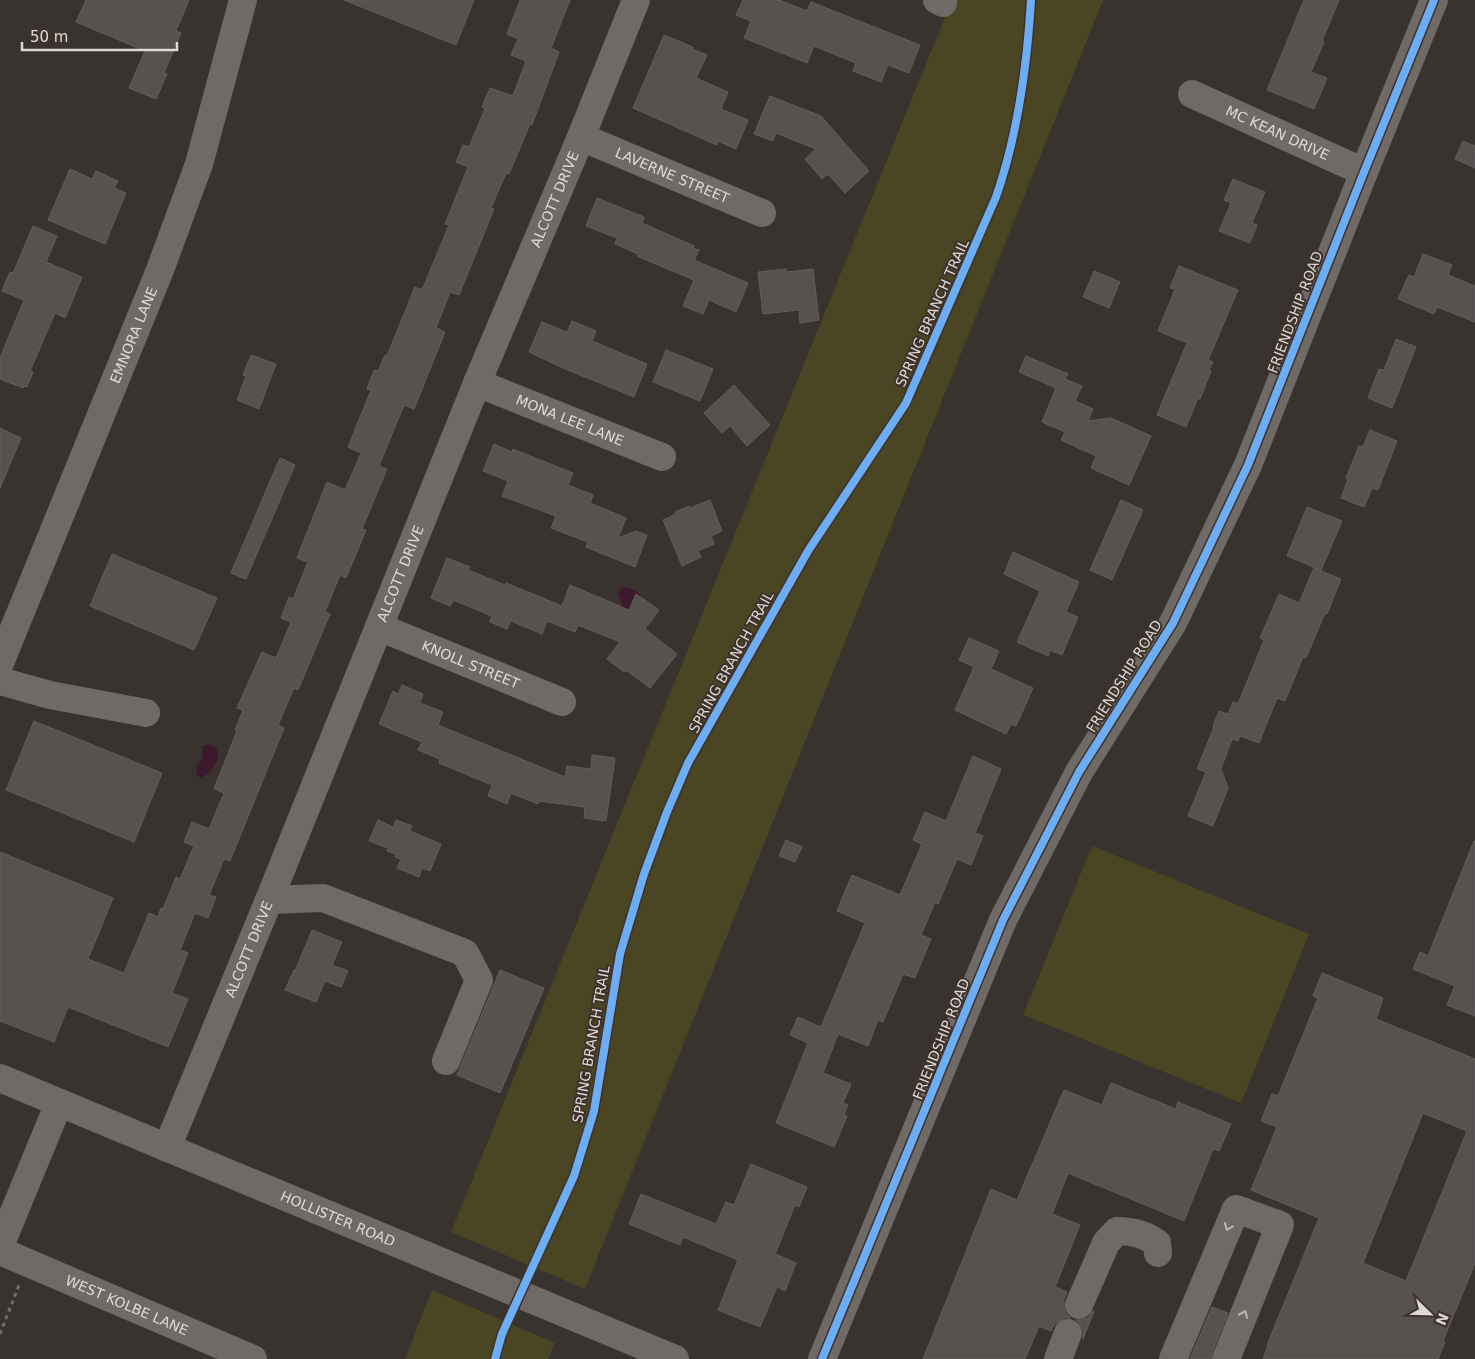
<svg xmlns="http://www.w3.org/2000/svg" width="1475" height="1359" font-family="'DejaVu Sans',sans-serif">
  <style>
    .green { fill: #4a4522 }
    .water { fill: #3c192c }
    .building { fill: #575250; stroke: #635d5c; fill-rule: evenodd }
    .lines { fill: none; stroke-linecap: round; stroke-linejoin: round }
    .path { stroke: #736e6b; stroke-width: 3; stroke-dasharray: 4 4; stroke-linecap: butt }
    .minor { stroke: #706a66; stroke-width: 28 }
    .cycleway-casing { stroke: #3d322c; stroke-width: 11 }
    .cycleway { stroke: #6dadf4; stroke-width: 8 }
    .oneway { stroke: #beb7b4 }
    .labels { text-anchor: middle; stroke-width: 4; stroke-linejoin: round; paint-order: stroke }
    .street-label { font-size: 14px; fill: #e0d8d5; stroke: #3d322c }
  </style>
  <rect width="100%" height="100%" fill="#393330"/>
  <g class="green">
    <path d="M952,0H1103L585,1289L451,1232Z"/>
    <path d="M1092,846L1309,934L1241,1103L1023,1015Z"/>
    <path d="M432,1290L555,1343L548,1359H405Z"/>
  </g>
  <g class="water">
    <path d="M628,587L640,594L641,601L626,621L618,618L623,607L618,594L622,588Z"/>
    <path d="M210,744C228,753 212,773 200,778L196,773L197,765L202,759L203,746Z"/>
  </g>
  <g class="building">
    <path d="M86,0H189L176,31L181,33L164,73L167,74L156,99L129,88L145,51L76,22Z"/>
    <path d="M344,0H474L456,45Z"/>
    <path d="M520,0H570L551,48L559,52L532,125L530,124L509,174L506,173L491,208L494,209L459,295L450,292L436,328L445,332L414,409L404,405L379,466L387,469L362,529L366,530L346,578L340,575L325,612L330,614L298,690L294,688L278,725L284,728L230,861L224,859L209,895L216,897L208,918L195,913L180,950L188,953L172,993L188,999L168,1047L68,1007L54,1042L0,1021V852L113,898L88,959L124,973L149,913L158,917L161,908L163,909L176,877L180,879L194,846L184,842L192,822L209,829L224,793L214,789L237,731L235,730L243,710L237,708L262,652L276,658L291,622L281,618L289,597L293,599L308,562L297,558L327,482L345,490L361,453L348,447L371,390L367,389L374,370L378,371L385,355L387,356L415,287L422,290L449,225L445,224L468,167L456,162L463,145L469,147L485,109L482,107L490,88L513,96L526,61L511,55L518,39L507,34Z"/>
    <path d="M743,0H779L807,11L811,2L920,45L909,73L888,65L881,82L853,71L856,63L814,46L807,63L744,38L751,21L736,15Z"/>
    <path d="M1304,0H1339L1322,41L1324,42L1311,72L1327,78L1314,109L1267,90Z"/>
    <path d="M664,35L693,47L692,49L707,55L696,78L728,92L721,109L748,120L736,149L718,141L717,145L633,108Z"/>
    <path d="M770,96L821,116L869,171L845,193L828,174L822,179L805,159L816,149L776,133L773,141L754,134Z"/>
    <path d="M1463,141L1475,146V168L1455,159Z"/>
    <path d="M70,169L92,179L96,171L118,181L114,188L126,193L105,244L48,220Z"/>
    <path d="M1233,179L1265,192L1252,223L1257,225L1250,243L1219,231L1231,203L1224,200Z"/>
    <path d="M597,198L644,217L642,223L694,246L693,248L699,250L694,260L748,283L736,312L709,300L703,314L683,306L694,280L637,256L638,254L615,244L617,238L586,226Z"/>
    <path d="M33,226L57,236L46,262L82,277L65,318L55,313L30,371L33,372L27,387L24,386L23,388L0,379V358L24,300L2,291L10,272L13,273Z"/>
    <path d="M1423,254L1452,265L1448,275L1475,286V322L1437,307L1434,314L1398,299L1409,275L1414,277Z"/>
    <path d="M1179,266L1238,290L1208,360L1213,362L1209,370L1211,371L1200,399L1198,398L1186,427L1157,415L1187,343L1158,331L1175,289L1170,288Z"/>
    <path d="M786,269L787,272L813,269L819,320L800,323L799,310L763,314L758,272Z"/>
    <path d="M1094,271L1120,282L1109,308L1083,297Z"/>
    <path d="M572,321L596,331L592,341L647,364L634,397L563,368L529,352L542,322L567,332Z"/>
    <path d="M1396,339L1416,347L1392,408L1368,398L1379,369L1384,370Z"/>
    <path d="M666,350L713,369L700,401L653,382Z"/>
    <path d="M251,355L276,364L259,409L237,400L246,376L243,375Z"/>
    <path d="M1026,356L1068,374L1065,379L1082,386L1075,401L1093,409L1088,421L1111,418L1151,436L1129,485L1091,468L1096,456L1061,440L1065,432L1042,422L1056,388L1019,372Z"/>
    <path d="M734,385L770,425L747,446L730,426L722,433L704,413Z"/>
    <path d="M0,428L21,438L0,488Z"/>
    <path d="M1370,430L1397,441L1378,490L1372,488L1364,507L1341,498L1348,479L1346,478L1359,446L1363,447Z"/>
    <path d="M494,444L512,452L513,449L573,473L568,485L593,495L590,503L626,518L618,538L636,531L647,535L635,567L586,547L588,542L551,528L556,516L502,496L508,481L483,471Z"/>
    <path d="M280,458L295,465L246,579L231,573Z"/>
    <path d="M710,500L722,531L711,536L714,544L698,551L701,557L682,566L663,520L676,514L675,512L689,506L690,508Z"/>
    <path d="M1121,500L1143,510L1112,580L1090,570Z"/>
    <path d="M1307,507L1342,521L1321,570L1287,556Z"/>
    <path d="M1013,552L1079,582L1066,612L1078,617L1062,655L1050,650L1048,656L1017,642L1040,591L1004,574Z"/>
    <path d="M112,554L217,598L194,650L90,606Z"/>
    <path d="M447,558L470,567L468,570L505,585L506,583L562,606L570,585L629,610L636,594L659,610L645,629L677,654L650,688L626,670L624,672L607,659L620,642L578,625L575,632L547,621L542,634L511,621L507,629L490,622L492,616L453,600L450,606L431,598Z"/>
    <path d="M1314,568L1341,579L1327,614L1325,613L1306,658L1303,657L1285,701L1277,698L1259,743L1240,736L1238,741L1232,739L1221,769L1228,788L1213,826L1188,816L1206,772L1197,769L1214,727L1213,726L1219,711L1228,714L1233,702L1238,704L1264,640L1260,638L1279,594L1299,603Z"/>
    <path d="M969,638L999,651L991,669L1033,688L1016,726L1011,724L1006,734L955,710L974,667L959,660Z"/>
    <path d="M402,685L423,694L420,703L443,712L438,725L565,777L567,766L591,769L592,755L615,758L606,821L584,818L585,807L539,801L538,804L511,793L507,804L488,796L492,785L439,763L440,759L418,750L422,742L379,724L393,691L398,694Z"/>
    <path d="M34,721L162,773L134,842L6,790Z"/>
    <path d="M973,756L1001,769L975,833L983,836L971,865L957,859L938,904L935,902L921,935L931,939L915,978L903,974L883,1022L878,1020L868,1046L838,1034L823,1073L851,1084L843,1103L848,1105L844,1115L847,1116L834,1147L776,1123L808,1043L790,1035L798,1017L821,1027L865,923L837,911L852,875L900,895L922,844L913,840L925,812L946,821Z"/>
    <path d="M378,820L393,827L396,820L412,826L410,831L441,844L430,871L422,868L419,877L397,868L401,859L395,857L396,854L387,851L388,848L369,841Z"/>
    <path d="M786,840L802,847L795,862L779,856Z"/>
    <path d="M1474,841H1475V1016L1447,1005L1455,986L1413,969L1420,952L1428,956Z"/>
    <path d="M312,930L342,942L332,965L348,971L341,987L325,981L316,1002L285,990L294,970L295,971Z"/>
    <path d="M500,970L544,988L500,1093L457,1075Z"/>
    <path d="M1322,973L1383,998L1376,1019L1475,1059V1263L1443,1341L1445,1342L1438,1359H1263L1268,1346L1267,1345L1319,1218L1251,1190L1277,1127L1261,1121L1272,1094L1278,1096L1318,998L1313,996ZM1423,1113L1467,1131L1406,1281L1363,1263Z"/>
    <path d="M1111,1083L1176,1109L1178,1102L1231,1124L1219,1151L1213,1149L1184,1221L1068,1173L1052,1214L1080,1225L1055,1287L1067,1292L1064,1299V1307L1066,1314L1071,1318H1065L1059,1321L1053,1326L1051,1331L1039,1326L1025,1359H923L991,1189L1017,1200L1064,1090L1102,1105Z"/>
    <path d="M751,1164L807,1187L799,1207L795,1205L775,1254L796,1263L785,1291L777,1287L760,1327L718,1310L738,1260L683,1237L680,1245L629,1224L641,1194L716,1224L726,1202L734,1205Z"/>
    <path d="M1212,1307L1228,1313L1212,1353L1211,1359H1190Z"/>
    <path d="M1093,1311H1094L1083,1339V1330L1080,1324L1076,1320H1081L1088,1318Z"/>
  </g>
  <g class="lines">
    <path class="path" d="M0,1334L19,1285"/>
    <g class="minor">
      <path d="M937,0L943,3"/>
      <path id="s1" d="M1192,94L1364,172"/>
      <path id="s2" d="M581,137L762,213"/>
      <path id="s3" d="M477,383L662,457"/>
      <path id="s4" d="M379,627L562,702"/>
      <path id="s5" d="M0,663L160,270L199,164L243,0"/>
      <path d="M0,681L50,695L146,713"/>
      <path d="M269,900L323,898L465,953L479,980L446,1061"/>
      <path id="s6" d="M0,1078L675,1359"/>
      <path id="s7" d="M167,1148L269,900L477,383L581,137L636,0"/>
      <path d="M0,1246L59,1103"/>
      <path id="s8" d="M0,1251L253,1359"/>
      <path d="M1079,1305L1106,1243L1117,1231C1133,1231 1145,1234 1157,1243L1158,1253"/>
      <path d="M822,1359L1003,920L1079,772L1173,623L1248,465L1362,177L1434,0"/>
      <path d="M1058,1359L1068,1333"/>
      <path d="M1173,1359L1236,1209L1280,1225L1226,1359"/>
    </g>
    <g class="cycleway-casing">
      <g id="cycleway">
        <path d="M495,1359L502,1334L574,1176L594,1111L620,954L644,874L667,812L688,763L808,551L906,403L996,197C1018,134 1027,67 1031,0"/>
        <path d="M822,1359L1003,920L1079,772L1173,623L1248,465L1362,177L1434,0"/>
      </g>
    </g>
    <use href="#cycleway" class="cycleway"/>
  </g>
  <defs><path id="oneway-chevron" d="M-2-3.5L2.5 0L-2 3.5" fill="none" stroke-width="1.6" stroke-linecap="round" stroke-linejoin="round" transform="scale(1.25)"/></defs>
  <g class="oneway">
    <use href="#oneway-chevron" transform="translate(1228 1227) rotate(113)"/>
    <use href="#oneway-chevron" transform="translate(1244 1314) rotate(-68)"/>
  </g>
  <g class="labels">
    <g class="street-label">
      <text dy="5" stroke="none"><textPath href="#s1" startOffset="94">MC KEAN DRIVE</textPath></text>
      <text dy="5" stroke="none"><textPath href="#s2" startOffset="99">LAVERNE STREET</textPath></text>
      <text dy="5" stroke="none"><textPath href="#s7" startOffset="1025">ALCOTT DRIVE</textPath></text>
      <text transform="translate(1295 312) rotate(-69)" y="5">FRIENDSHIP ROAD</text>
      <text transform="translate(932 313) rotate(-66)" y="5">SPRING BRANCH TRAIL</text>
      <text dy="5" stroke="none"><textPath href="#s5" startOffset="354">EMNORA LANE</textPath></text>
      <text dy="5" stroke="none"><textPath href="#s3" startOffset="100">MONA LEE LANE</textPath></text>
      <text dy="5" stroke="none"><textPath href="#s7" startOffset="620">ALCOTT DRIVE</textPath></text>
      <text transform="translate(731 662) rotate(-61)" y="5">SPRING BRANCH TRAIL</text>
      <text dy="5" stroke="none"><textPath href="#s4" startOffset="99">KNOLL STREET</textPath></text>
      <text transform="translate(1124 676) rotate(-58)" y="5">FRIENDSHIP ROAD</text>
      <text dy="5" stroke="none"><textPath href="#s7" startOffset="215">ALCOTT DRIVE</textPath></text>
      <text transform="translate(941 1039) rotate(-68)" y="5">FRIENDSHIP ROAD</text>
      <text transform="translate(591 1044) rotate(-80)" y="5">SPRING BRANCH TRAIL</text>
      <text dy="5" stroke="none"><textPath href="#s6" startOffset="366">HOLLISTER ROAD</textPath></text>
      <text dy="5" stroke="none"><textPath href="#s8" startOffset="138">WEST KOLBE LANE</textPath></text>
    </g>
  </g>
  <g transform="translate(1430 1314) rotate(113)" stroke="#3d322c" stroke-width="4" paint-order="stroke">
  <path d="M0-4L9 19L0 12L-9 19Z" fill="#e0d8d5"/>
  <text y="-8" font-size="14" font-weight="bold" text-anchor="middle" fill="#e0d8d5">N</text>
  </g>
  <path d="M22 42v8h155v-8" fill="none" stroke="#e0d8d5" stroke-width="2.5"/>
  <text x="30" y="42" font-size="15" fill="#e0d8d5" stroke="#3d322c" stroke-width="4" paint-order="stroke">50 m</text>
</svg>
